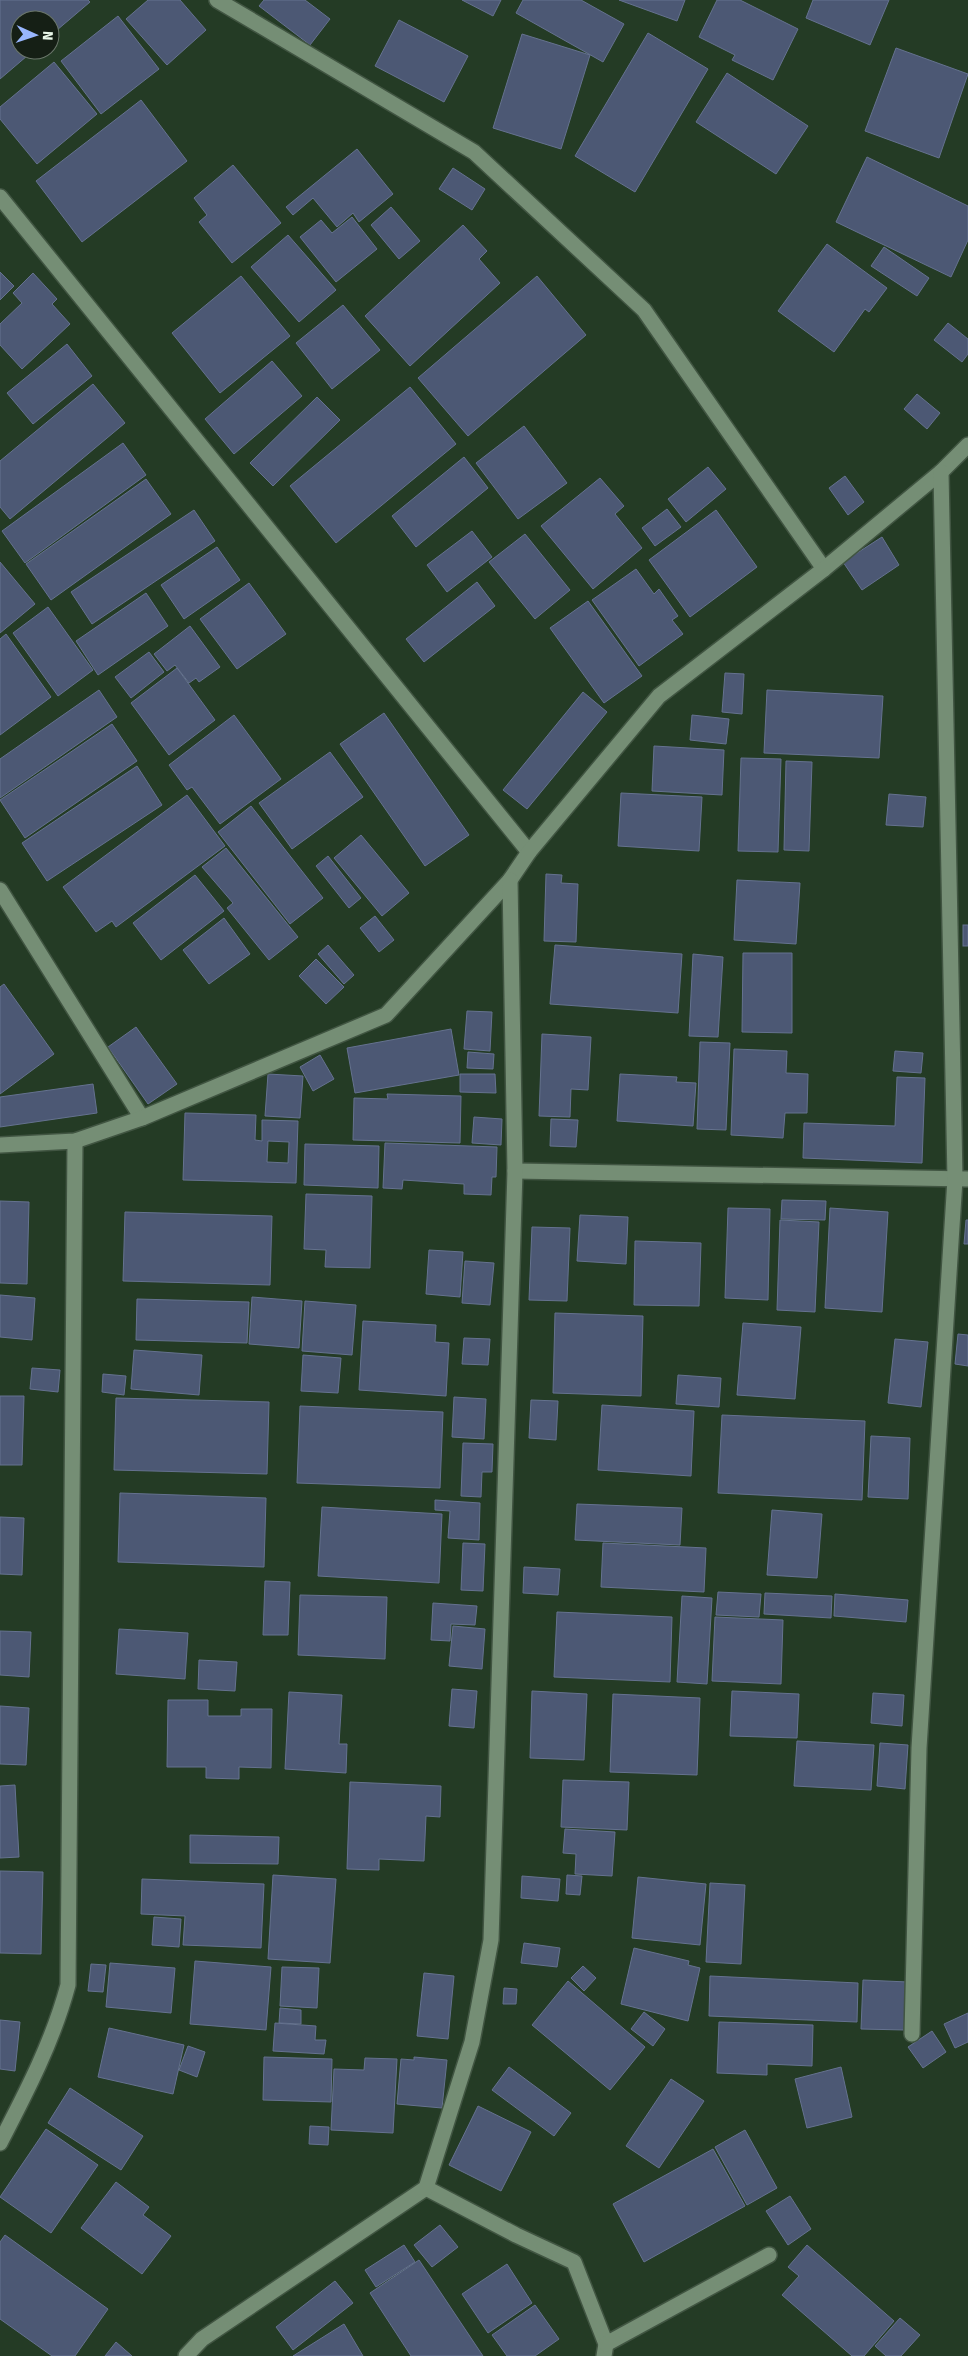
<svg xmlns="http://www.w3.org/2000/svg" width="968" height="2356" font-family="'Fira Sans',sans-serif">
  <style>
    .building { fill: #4c5874; stroke: #65728f; fill-rule: evenodd }
    .lines { fill: none; stroke-linecap: round; stroke-linejoin: round }
    .minor-casing { stroke: #415542; stroke-width: 18 }
    .minor { stroke: #758e75; stroke-width: 15 }
  </style>
  <rect width="100%" height="100%" fill="#243b25"/>
  <g class="building">
    <path d="M0,0H88L90,2L50,36V20H20V50H34L0,79Z"/>
    <path d="M148,0H180L206,30L167,65L126,19Z"/>
    <path d="M264,0H305L330,19L310,45L259,6Z"/>
    <path d="M462,0H501L493,16Z"/>
    <path d="M523,0H581L624,24L603,62L516,13Z"/>
    <path d="M619,0H685L677,21Z"/>
    <path d="M717,0H740L798,29L773,80L732,60L735,55L699,37Z"/>
    <path d="M813,0H889L870,45L806,18Z"/>
    <path d="M118,16L159,69L101,114L61,61Z"/>
    <path d="M399,20L468,56L444,102L375,66Z"/>
    <path d="M648,33L708,69L635,192L575,156Z"/>
    <path d="M522,34L590,55L561,149L493,128Z"/>
    <path d="M896,48L968,74L939,158L865,131Z"/>
    <path d="M54,62L97,114L37,164L0,119V107Z"/>
    <path d="M727,73L808,126L776,174L696,122Z"/>
    <path d="M141,100L187,161L82,242L36,181Z"/>
    <path d="M357,149L393,194L359,222L353,213L337,227L313,198L293,215L286,207Z"/>
    <path d="M867,157L968,206V240L951,277L836,222Z"/>
    <path d="M233,165L281,223L232,263L199,222L207,215L194,198Z"/>
    <path d="M453,168L485,189L472,210L439,189Z"/>
    <path d="M391,207L420,241L399,259L371,225Z"/>
    <path d="M352,217L377,249L336,282L300,237L321,220L332,233Z"/>
    <path d="M463,225L487,251L479,259L500,283L410,366L365,316Z"/>
    <path d="M288,235L336,290L299,322L251,267Z"/>
    <path d="M827,244L887,288L869,312L865,309L834,352L778,311Z"/>
    <path d="M884,247L929,278L917,296L871,266Z"/>
    <path d="M0,272L14,286L0,300Z"/>
    <path d="M33,273L57,299L52,304L70,324L22,369L0,345V324L22,303L13,293Z"/>
    <path d="M241,276L290,336L220,393L172,333Z"/>
    <path d="M537,276L586,335L468,436L418,378Z"/>
    <path d="M343,305L380,350L332,389L296,343Z"/>
    <path d="M948,323L968,339V354L962,362L934,340Z"/>
    <path d="M67,344L92,376L33,424L7,393Z"/>
    <path d="M272,361L302,396L234,454L205,419Z"/>
    <path d="M93,384L125,423L10,519L0,507V461Z"/>
    <path d="M410,387L456,444L336,543L290,486Z"/>
    <path d="M917,394L940,413L927,429L904,409Z"/>
    <path d="M317,397L340,420L273,486L250,463Z"/>
    <path d="M524,426L567,483L518,519L476,463Z"/>
    <path d="M123,443L146,475L25,563L2,531Z"/>
    <path d="M464,457L488,488L416,547L392,516Z"/>
    <path d="M708,467L726,489L686,522L668,499Z"/>
    <path d="M845,476L864,502L848,515L829,488Z"/>
    <path d="M600,478L624,506L615,514L642,548L593,589L541,526Z"/>
    <path d="M146,479L171,514L51,600L26,564Z"/>
    <path d="M667,509L681,527L655,546L642,528Z"/>
    <path d="M194,510L215,541L92,624L71,592Z"/>
    <path d="M716,510L757,567L690,617L649,560Z"/>
    <path d="M472,531L492,557L447,592L427,565Z"/>
    <path d="M525,534L570,590L535,619L489,562Z"/>
    <path d="M882,537L899,565L862,590L843,562Z"/>
    <path d="M217,547L240,580L184,619L161,585Z"/>
    <path d="M0,562L35,604L0,633Z"/>
    <path d="M636,569L654,594L659,589L678,616L672,620L683,634L639,666L592,600Z"/>
    <path d="M477,582L495,606L424,662L406,639Z"/>
    <path d="M249,583L286,634L237,669L200,619Z"/>
    <path d="M146,593L168,626L98,675L76,641Z"/>
    <path d="M588,601L642,676L604,703L550,628Z"/>
    <path d="M48,607L93,670L58,696L13,633Z"/>
    <path d="M190,626L220,667L199,682L196,678L189,683L175,665L167,671L154,654Z"/>
    <path d="M6,634L51,697L0,735V639Z"/>
    <path d="M149,652L164,672L131,698L115,677Z"/>
    <path d="M177,668L215,720L169,755L131,703Z"/>
    <path d="M725,673L744,674L742,714L722,712Z"/>
    <path d="M99,690L117,717L0,798V759Z"/>
    <path d="M767,690L883,696L879,758L764,753Z"/>
    <path d="M583,692L607,712L527,809L503,790Z"/>
    <path d="M384,713L469,835L425,866L340,744Z"/>
    <path d="M234,715L281,779L220,824L192,787L187,790L169,765Z"/>
    <path d="M692,715L729,719L726,744L690,740Z"/>
    <path d="M112,724L137,761L25,838L0,800Z"/>
    <path d="M654,746L724,750L722,795L652,791Z"/>
    <path d="M330,752L363,797L292,849L259,803Z"/>
    <path d="M741,758L781,759L778,852L738,851Z"/>
    <path d="M786,761L812,762L809,851L784,850Z"/>
    <path d="M137,766L162,805L47,881L22,843Z"/>
    <path d="M621,793L702,797L699,851L618,846Z"/>
    <path d="M889,794L926,797L923,827L886,825Z"/>
    <path d="M187,795L225,846L116,927L112,921L96,932L63,887Z"/>
    <path d="M251,806L323,898L290,924L218,832Z"/>
    <path d="M361,835L409,893L382,916L334,858Z"/>
    <path d="M226,848L298,937L269,960L227,908L233,903L202,867Z"/>
    <path d="M328,856L361,898L349,908L316,866Z"/>
    <path d="M546,874L562,875L561,883L578,884L576,942L544,941Z"/>
    <path d="M195,875L224,911L161,960L133,923Z"/>
    <path d="M737,880L800,883L796,944L734,940Z"/>
    <path d="M375,916L394,940L379,952L360,928Z"/>
    <path d="M224,918L250,954L209,984L183,950Z"/>
    <rect x="963" y="925" width="5" height="21"/>
    <path d="M328,945L354,975L344,984L318,954Z"/>
    <path d="M555,945L682,954L678,1013L550,1004Z"/>
    <path d="M743,953H792V1033L742,1032Z"/>
    <path d="M693,954L723,957L718,1037L689,1036Z"/>
    <path d="M316,959L344,987L326,1004L299,976Z"/>
    <path d="M4,984L54,1054L0,1094V987Z"/>
    <path d="M467,1011L492,1012L490,1051L464,1049Z"/>
    <path d="M136,1027L177,1084L148,1104L108,1047Z"/>
    <path d="M451,1029L459,1075L355,1093L347,1048Z"/>
    <path d="M542,1034L591,1037L588,1090L571,1089L570,1117L539,1116Z"/>
    <path d="M700,1042L730,1043L726,1130L697,1129Z"/>
    <path d="M734,1049L787,1051L786,1073L808,1074L807,1113H785L783,1138L731,1135Z"/>
    <path d="M895,1051L923,1053L921,1073L893,1071Z"/>
    <path d="M468,1052L494,1054L493,1069L467,1068Z"/>
    <path d="M320,1055L334,1079L313,1091L300,1067Z"/>
    <path d="M268,1074L303,1076L300,1118L265,1116Z"/>
    <path d="M460,1074H495L496,1093L460,1092Z"/>
    <path d="M620,1074L677,1077L676,1082L696,1083L693,1126L617,1121Z"/>
    <path d="M897,1077L925,1078L922,1163L803,1158L804,1123L895,1126Z"/>
    <path d="M93,1084L97,1113L0,1127V1097Z"/>
    <path d="M387,1094L461,1096L460,1143L353,1140L354,1098L388,1099Z"/>
    <path d="M185,1113L256,1115L255,1140L262,1141V1120L298,1121L296,1183L183,1180ZM268,1141L289,1142L288,1163L267,1162Z"/>
    <path d="M474,1117L502,1119L501,1145L472,1143Z"/>
    <path d="M551,1119L578,1120L576,1147L550,1146Z"/>
    <path d="M385,1143L497,1147L496,1177H492L491,1195L464,1194V1184L403,1180L402,1189L383,1188Z"/>
    <path d="M305,1144L379,1146L378,1188L304,1185Z"/>
    <path d="M306,1194L372,1196L370,1268L325,1267L326,1250L304,1249Z"/>
    <path d="M782,1200L826,1201L825,1220L781,1219Z"/>
    <path d="M0,1201L29,1202L27,1284L0,1283Z"/>
    <path d="M728,1208L770,1209L768,1300L725,1298Z"/>
    <path d="M830,1208L888,1212L882,1312L825,1308Z"/>
    <path d="M125,1212L272,1216L270,1285L123,1281Z"/>
    <path d="M580,1215L628,1217L626,1264L577,1261Z"/>
    <path d="M780,1220L819,1222L815,1312L777,1310Z"/>
    <path d="M966,1220H968V1244H964Z"/>
    <path d="M532,1227L570,1228L567,1301L529,1300Z"/>
    <path d="M635,1241L701,1243L699,1306L634,1305Z"/>
    <path d="M429,1250L463,1252L460,1297L426,1294Z"/>
    <path d="M465,1261L494,1263L490,1305L462,1303Z"/>
    <path d="M0,1295L35,1298L32,1340L0,1337Z"/>
    <path d="M252,1297L302,1301L299,1348L249,1344Z"/>
    <path d="M137,1299L249,1302L247,1343L136,1340Z"/>
    <path d="M305,1301L356,1305L352,1355L302,1351Z"/>
    <path d="M555,1313L643,1316L641,1396L553,1393Z"/>
    <path d="M363,1321L436,1325L435,1342L449,1343L446,1396L359,1390Z"/>
    <path d="M743,1323L801,1327L795,1399L737,1395Z"/>
    <path d="M958,1334L968,1335V1366L955,1364Z"/>
    <path d="M464,1338L490,1339L488,1365L462,1364Z"/>
    <path d="M895,1339L928,1342L921,1407L888,1403Z"/>
    <path d="M134,1350L202,1355L199,1395L131,1389Z"/>
    <path d="M303,1355L341,1358L338,1393L301,1391Z"/>
    <path d="M32,1368L60,1370L58,1392L30,1389Z"/>
    <path d="M103,1374L126,1376L124,1395L102,1392Z"/>
    <path d="M678,1375L721,1378L719,1407L676,1404Z"/>
    <path d="M0,1396H24L22,1465H0Z"/>
    <path d="M454,1397L486,1399L484,1439L452,1437Z"/>
    <path d="M116,1398L269,1402L267,1474L114,1470Z"/>
    <path d="M531,1400L558,1401L556,1440L529,1438Z"/>
    <path d="M602,1405L694,1411L691,1476L598,1470Z"/>
    <path d="M300,1406L443,1412L440,1488L297,1483Z"/>
    <path d="M722,1415L865,1421L862,1500L718,1493Z"/>
    <path d="M871,1436L910,1438L908,1499L868,1497Z"/>
    <path d="M463,1443L493,1444L492,1472H482L481,1497L461,1496Z"/>
    <path d="M120,1493L266,1498L264,1567L118,1562Z"/>
    <path d="M435,1500L480,1503L479,1540L448,1538L450,1511L435,1510Z"/>
    <path d="M577,1504L682,1508L680,1545L575,1540Z"/>
    <path d="M322,1507L442,1514L439,1583L318,1576Z"/>
    <path d="M772,1510L822,1514L817,1578L767,1575Z"/>
    <path d="M0,1517L24,1518L22,1575L0,1574Z"/>
    <path d="M463,1543L485,1544L483,1591L461,1590Z"/>
    <path d="M603,1543L706,1548L704,1592L601,1587Z"/>
    <path d="M524,1567L560,1569L558,1595L523,1593Z"/>
    <path d="M265,1581L290,1582L288,1635H263Z"/>
    <path d="M718,1592L761,1594L759,1617L716,1615Z"/>
    <path d="M765,1593L832,1596L831,1618L764,1614Z"/>
    <path d="M835,1594L908,1600L906,1622L834,1616Z"/>
    <path d="M300,1595L387,1597L385,1659L298,1655Z"/>
    <path d="M682,1596L712,1598L707,1684L677,1682Z"/>
    <path d="M433,1603L477,1606L475,1625L451,1624L450,1641L431,1640Z"/>
    <path d="M557,1612L672,1617L670,1682L554,1677Z"/>
    <path d="M715,1617L783,1620L781,1684L712,1681Z"/>
    <path d="M453,1626L485,1629L482,1669L449,1666Z"/>
    <path d="M119,1629L188,1633L185,1679L116,1674Z"/>
    <path d="M0,1631L31,1632L29,1677L0,1675Z"/>
    <path d="M199,1660L237,1662L235,1691L198,1689Z"/>
    <path d="M452,1689L477,1691L474,1728L449,1726Z"/>
    <path d="M532,1691L587,1694L584,1760L530,1758Z"/>
    <path d="M732,1691L799,1694L797,1738L730,1736Z"/>
    <path d="M289,1692L342,1695L339,1744H347L346,1773L285,1769Z"/>
    <path d="M873,1693L904,1695L902,1726L871,1723Z"/>
    <path d="M613,1694L700,1698L697,1775L610,1772Z"/>
    <path d="M168,1700H208V1716H241V1709H272L271,1768L239,1767V1779L206,1778V1767H167Z"/>
    <path d="M0,1706L29,1708L26,1765L0,1764Z"/>
    <path d="M797,1741L874,1745L871,1790L794,1786Z"/>
    <path d="M880,1743L908,1745L905,1789L877,1786Z"/>
    <path d="M563,1780L629,1782L627,1830L561,1827Z"/>
    <path d="M350,1782L441,1786L440,1817L426,1816L424,1861L379,1859V1870L347,1869Z"/>
    <path d="M15,1785L19,1857L0,1858V1786Z"/>
    <path d="M565,1829L615,1832L612,1876L575,1874L576,1854L563,1853Z"/>
    <path d="M190,1835L279,1837L278,1864L190,1863Z"/>
    <path d="M0,1871L43,1872L41,1954L0,1953Z"/>
    <path d="M273,1875L336,1879L330,1963L268,1959Z"/>
    <path d="M567,1875L582,1876L580,1895L566,1894Z"/>
    <path d="M522,1876L560,1879L558,1901L521,1898Z"/>
    <path d="M638,1877L706,1884L700,1945L632,1938Z"/>
    <path d="M142,1879L264,1884L261,1948L183,1945L185,1916L141,1914Z"/>
    <path d="M710,1883L745,1885L741,1964L706,1962Z"/>
    <path d="M154,1917L181,1919L179,1947L152,1945Z"/>
    <path d="M524,1943L560,1948L557,1967L521,1963Z"/>
    <path d="M634,1948L689,1961L688,1965L700,1968L688,2021L621,2004Z"/>
    <path d="M195,1961L271,1967L266,2030L190,2024Z"/>
    <path d="M110,1963L175,1968L171,2013L106,2007Z"/>
    <path d="M91,1964L106,1965L103,1992L88,1991Z"/>
    <path d="M583,1966L596,1978L584,1991L571,1978Z"/>
    <path d="M282,1967L319,1968L317,2008L280,2006Z"/>
    <path d="M424,1973L454,1976L448,2039L417,2036Z"/>
    <path d="M710,1976L858,1983L857,2022L709,2016Z"/>
    <path d="M863,1980L908,1982L905,2030L861,2029Z"/>
    <path d="M568,1981L645,2047L610,2090L532,2025Z"/>
    <path d="M504,1988L517,1989L516,2004H503Z"/>
    <path d="M280,2008L301,2010V2024L279,2023Z"/>
    <path d="M644,2012L665,2029L653,2046L631,2029Z"/>
    <path d="M968,2013V2042L955,2048L944,2024Z"/>
    <path d="M0,2020L20,2022L15,2071L0,2069Z"/>
    <path d="M719,2022L813,2025L812,2066L767,2064V2075L717,2073Z"/>
    <path d="M275,2023L316,2026L315,2040H326L324,2054L273,2051Z"/>
    <path d="M109,2028L184,2045L173,2094L98,2077Z"/>
    <path d="M932,2031L946,2052L923,2068L908,2047Z"/>
    <path d="M188,2046L205,2052L197,2077L179,2070Z"/>
    <path d="M264,2057L332,2059L331,2102L263,2100Z"/>
    <path d="M414,2057L447,2060L442,2108L397,2104L401,2059L414,2060Z"/>
    <path d="M365,2058L397,2059L393,2133L331,2130L334,2069L364,2070Z"/>
    <path d="M509,2067L571,2113L554,2136L492,2090Z"/>
    <path d="M841,2067L852,2117L807,2128L795,2079Z"/>
    <path d="M671,2079L704,2101L659,2168L626,2146Z"/>
    <path d="M70,2088L143,2136L121,2170L48,2123Z"/>
    <path d="M478,2106L531,2132L501,2191L449,2165Z"/>
    <path d="M310,2126L329,2127L328,2145L309,2144Z"/>
    <path d="M46,2129L98,2165L51,2233L0,2197Z"/>
    <path d="M745,2130L777,2188L747,2205L715,2147Z"/>
    <path d="M713,2149L745,2206L644,2262L613,2204Z"/>
    <path d="M116,2182L149,2207L143,2215L171,2236L142,2274L81,2228Z"/>
    <path d="M790,2196L811,2229L788,2245L766,2211Z"/>
    <path d="M440,2225L458,2247L432,2267L414,2245Z"/>
    <path d="M5,2235L108,2309L75,2356H52L0,2319V2242Z"/>
    <path d="M404,2245L415,2262L376,2287L365,2270Z"/>
    <path d="M807,2245L894,2321L864,2356H852L782,2295L799,2276L788,2267Z"/>
    <path d="M419,2260L483,2356H411L370,2293Z"/>
    <path d="M507,2264L532,2303L488,2333L462,2294Z"/>
    <path d="M335,2281L353,2303L293,2350L276,2327Z"/>
    <path d="M535,2305L559,2339L535,2356H507L492,2335Z"/>
    <path d="M900,2318L920,2335L901,2356H886L875,2346Z"/>
    <path d="M344,2324L363,2356H293Z"/>
    <path d="M116,2342L132,2356H105Z"/>
  </g>
  <g class="lines">
    <g class="minor-casing">
      <g id="minor">
        <path d="M217,0L474,152L644,310L824,569"/>
        <path d="M0,197L529,852"/>
        <path d="M0,890L142,1118"/>
        <path d="M0,1145L75,1141L142,1118L386,1015L510,880L529,852L659,696L824,569L941,472L968,445"/>
        <path d="M515,1171L968,1179"/>
        <path d="M912,2034L919,1748L955,1179L941,472"/>
        <path d="M0,2143C27,2091 53,2041 68,1985L75,1141"/>
        <path d="M426,2188L516,2235L574,2262L606,2344L604,2356"/>
        <path d="M606,2344L769,2255"/>
        <path d="M186,2356L202,2339L426,2188L472,2042L491,1940L515,1171L510,880"/>
      </g>
    </g>
    <use href="#minor" class="minor"/>
  </g>
  <g transform="translate(35 35) rotate(93)"><circle r="24" fill="#151f15" stroke="#6a766a"/>
  <path d="M0-4L9 19L0 12L-9 19Z" fill="#98b6fd"/>
  <text y="-8" font-size="14" font-weight="bold" text-anchor="middle" fill="#eaf8ea">N</text>
  </g>
</svg>
